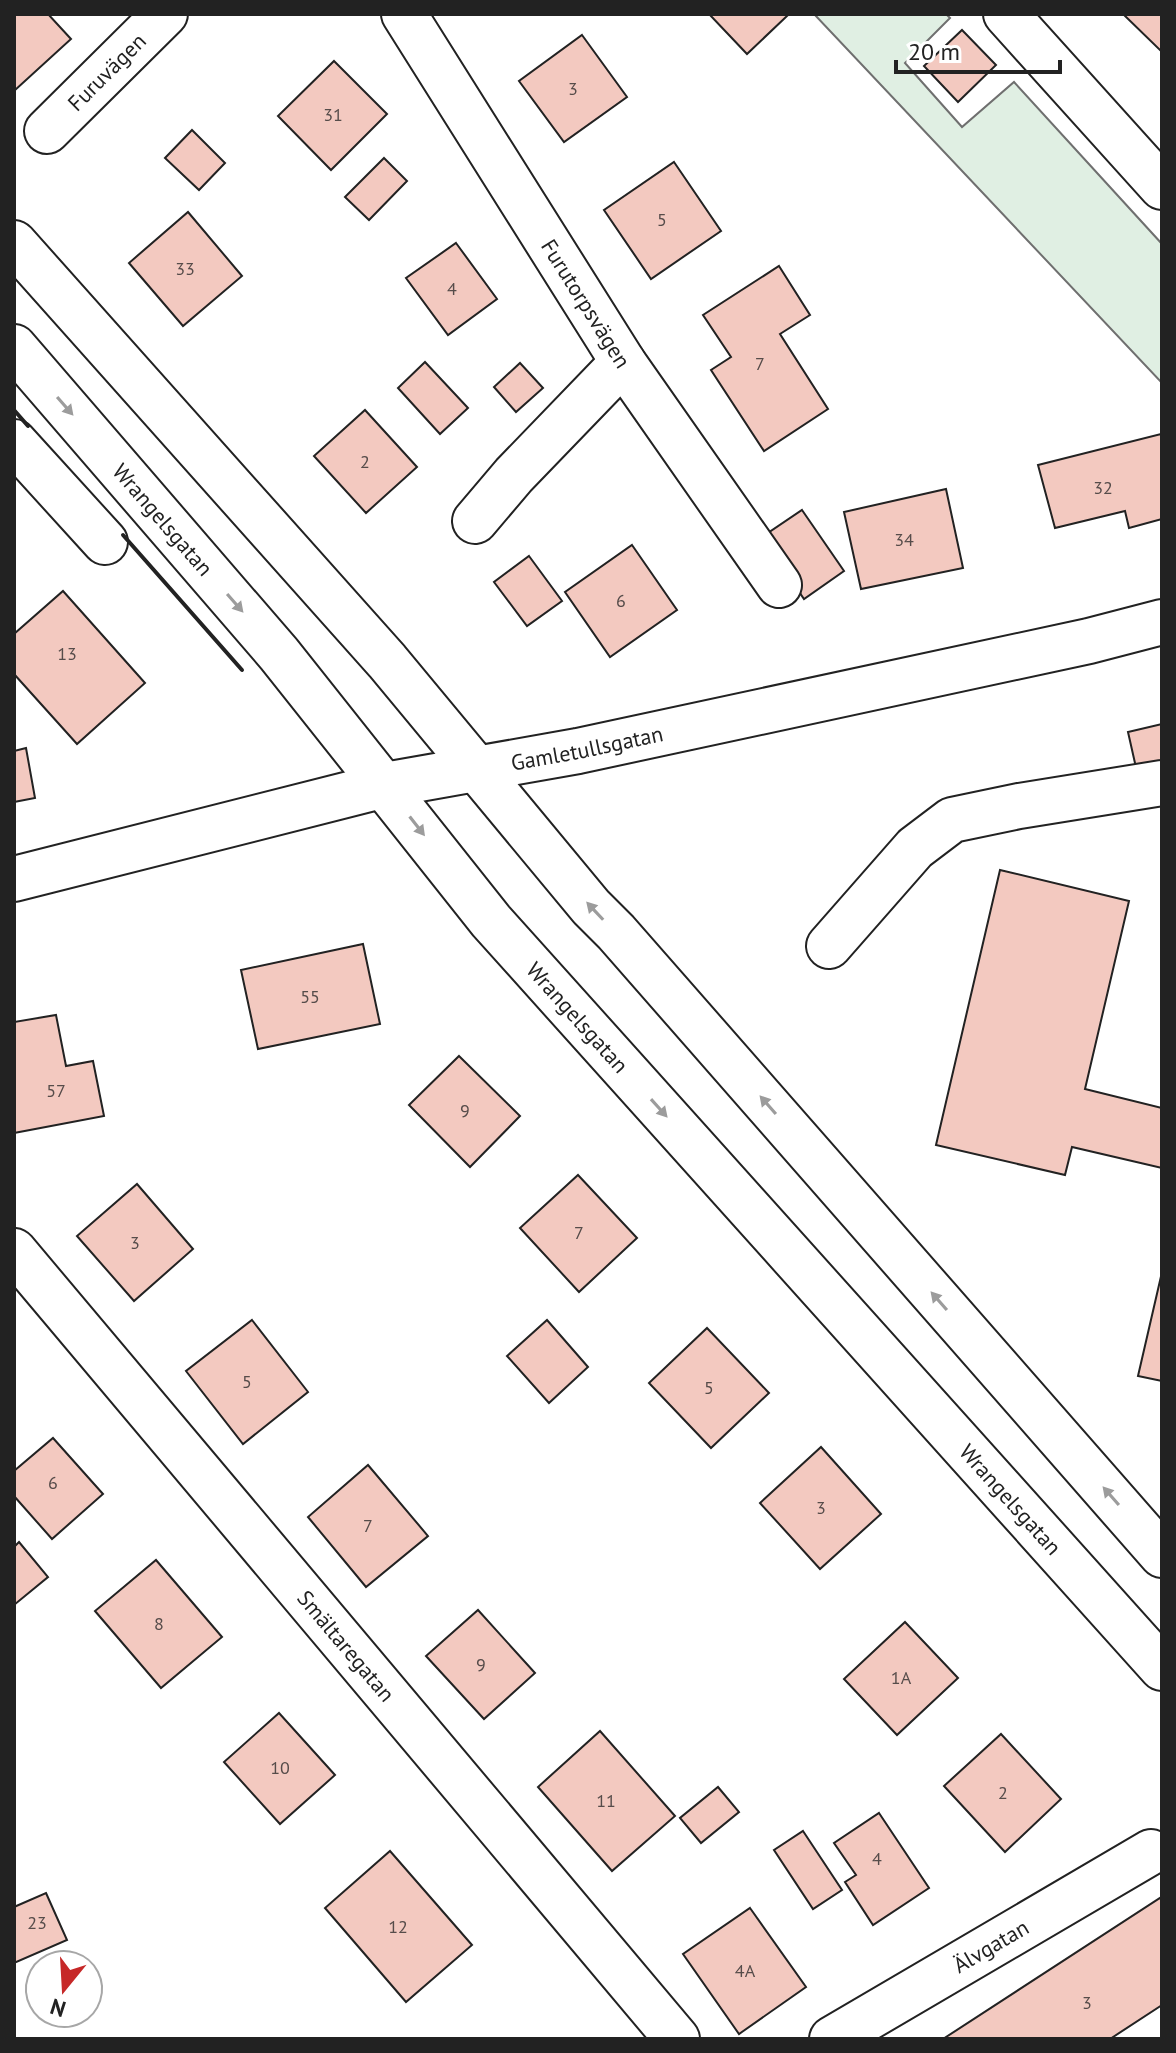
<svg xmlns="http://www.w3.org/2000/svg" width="1176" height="2053" font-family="'PT Sans',sans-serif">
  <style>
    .green { fill: #e0efe3; stroke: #6f6f6f; stroke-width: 2 }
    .building { fill: #f3c9c0; stroke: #222; stroke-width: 2 }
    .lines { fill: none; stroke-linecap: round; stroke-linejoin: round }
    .minor-casing { stroke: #222; stroke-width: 48 }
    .major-casing { stroke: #222; stroke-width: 48 }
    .minor { stroke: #fff; stroke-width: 44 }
    .major { stroke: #fff; stroke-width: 44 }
    .wall { stroke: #222; stroke-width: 4 }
    .oneway { fill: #9c9c9c }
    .labels { text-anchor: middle; stroke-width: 6; stroke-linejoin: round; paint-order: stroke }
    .number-label { font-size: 18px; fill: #564c4a }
    .street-label { font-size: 22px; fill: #222; stroke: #fff }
  </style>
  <rect width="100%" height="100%" fill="#fff"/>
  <path class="green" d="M814,14H946L950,18L905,63L962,127L1014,82L1162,244V383Z"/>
  <g class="building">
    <path d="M14,14H48L71,39L14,91Z"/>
    <path d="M709,14H785L787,16L747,54Z"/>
    <path d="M1123,14H1162V52Z"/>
    <path d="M962,30L996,65L958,102L924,66Z"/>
    <path d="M582,35L627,97L564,142L519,81Z"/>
    <path d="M334,61L387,114L331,170L278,116Z"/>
    <path d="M192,130L225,163L199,190L165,158Z"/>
    <path d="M384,158L407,181L369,220L345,197Z"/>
    <path d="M674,162L721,231L651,279L604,210Z"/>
    <path d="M188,212L242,276L183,326L129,263Z"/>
    <path d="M456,243L497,299L448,335L406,278Z"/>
    <path d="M779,266L810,315L780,334L828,409L764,451L711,370L731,357L703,315Z"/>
    <path d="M425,362L468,408L440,434L398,388Z"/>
    <path d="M520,363L543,388L516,412L494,387Z"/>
    <path d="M365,410L417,467L366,513L314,456Z"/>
    <path d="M1161,434L1162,519L1129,528L1125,511L1055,528L1038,465Z"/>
    <path d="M946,489L963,568L861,589L844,512Z"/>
    <path d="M802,510L844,571L804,599L762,537Z"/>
    <path d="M632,545L677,610L610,657L565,592Z"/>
    <path d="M529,556L562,601L527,626L494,582Z"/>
    <path d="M63,591L145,683L77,744L14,674V634Z"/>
    <path d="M1162,724V767L1137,772L1128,732Z"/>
    <path d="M26,748L35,798L14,802V751Z"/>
    <path d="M1000,870L1129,901L1085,1089L1162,1108V1168L1072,1147L1065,1175L936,1145Z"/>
    <path d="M363,944L380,1024L258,1049L241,970Z"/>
    <path d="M56,1015L66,1066L93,1061L104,1116L14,1133V1022Z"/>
    <path d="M459,1056L520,1116L470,1167L409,1105Z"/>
    <path d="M578,1175L637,1238L579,1292L520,1228Z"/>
    <path d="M137,1184L193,1249L134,1301L77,1236Z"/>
    <path d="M1162,1272V1381L1138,1376Z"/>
    <path d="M252,1320L308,1392L243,1444L186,1371Z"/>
    <path d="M547,1320L588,1367L549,1403L507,1356Z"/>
    <path d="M707,1328L769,1393L711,1448L649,1383Z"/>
    <path d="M53,1438L103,1494L52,1539L14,1496V1471Z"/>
    <path d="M821,1447L881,1514L820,1569L760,1503Z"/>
    <path d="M368,1465L428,1536L366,1587L308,1517Z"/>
    <path d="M19,1542L48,1577L14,1605V1547Z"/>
    <path d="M156,1560L222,1637L161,1688L95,1611Z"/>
    <path d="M478,1610L535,1673L484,1719L426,1656Z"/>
    <path d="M905,1622L958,1678L897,1735L844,1679Z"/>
    <path d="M279,1713L335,1775L280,1824L224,1762Z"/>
    <path d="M600,1731L675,1816L612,1871L538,1787Z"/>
    <path d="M1001,1734L1061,1799L1005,1852L944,1786Z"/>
    <path d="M718,1787L739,1812L701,1843L680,1818Z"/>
    <path d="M879,1813L929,1888L873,1925L845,1882L856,1875L834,1843Z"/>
    <path d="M803,1831L842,1890L813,1909L774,1850Z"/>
    <path d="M390,1851L472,1945L406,2002L325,1908Z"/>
    <path d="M46,1893L67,1940L14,1963V1907Z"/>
    <path d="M1160,1898L1162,1901V2005L1110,2039H943Z"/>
    <path d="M750,1908L806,1987L739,2034L683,1954Z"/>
  </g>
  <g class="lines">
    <g class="minor-casing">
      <g id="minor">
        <path id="s1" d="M404,14L623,362L779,585"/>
        <path d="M1006,14L1162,187"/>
        <path id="s2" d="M47,131L165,14"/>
        <path d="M14,442L105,542"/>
        <path d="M475,521L514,475L623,362"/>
        <path id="s3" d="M14,879L385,785L578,751L1089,641L1162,622"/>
        <path d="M829,946L915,848L952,820L1019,806L1162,783"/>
        <path id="s4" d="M14,1251L677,2039"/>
        <path id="s5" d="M832,2039L1151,1852"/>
      </g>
    </g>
    <g class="major-casing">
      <g id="major">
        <path d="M14,243L387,661L591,907L616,932L1162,1555"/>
        <path id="s6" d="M14,347L279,654L491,921L1162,1668"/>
      </g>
    </g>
    <use href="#minor" class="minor"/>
    <use href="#major" class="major"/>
    <g class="wall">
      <path d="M14,410L28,426"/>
      <path d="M123,535L242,670"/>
    </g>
  </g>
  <defs><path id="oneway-solid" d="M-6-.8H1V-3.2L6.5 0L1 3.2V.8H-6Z" transform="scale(2)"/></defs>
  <g class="oneway">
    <use href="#oneway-solid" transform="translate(65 406) rotate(49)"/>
    <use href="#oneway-solid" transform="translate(235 603) rotate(49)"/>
    <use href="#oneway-solid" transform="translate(417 826) rotate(52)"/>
    <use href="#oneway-solid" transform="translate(595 911) rotate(-133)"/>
    <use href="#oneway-solid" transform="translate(768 1105) rotate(-131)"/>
    <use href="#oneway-solid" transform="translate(659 1108) rotate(48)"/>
    <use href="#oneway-solid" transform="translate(939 1301) rotate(-131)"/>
    <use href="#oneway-solid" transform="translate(1111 1496) rotate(-131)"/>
  </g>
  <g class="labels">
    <g class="number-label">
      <text x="573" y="95">3</text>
      <text x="333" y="121">31</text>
      <text x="662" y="226">5</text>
      <text x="185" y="275">33</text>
      <text x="452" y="295">4</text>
      <text x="760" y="370">7</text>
      <text x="365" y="468">2</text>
      <text x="1103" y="494">32</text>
      <text x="904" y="546">34</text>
      <text x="621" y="607">6</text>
      <text x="67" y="660">13</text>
      <text x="310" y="1003">55</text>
      <text x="56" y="1097">57</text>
      <text x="465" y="1117">9</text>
      <text x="579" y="1239">7</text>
      <text x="135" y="1249">3</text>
      <text x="247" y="1388">5</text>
      <text x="709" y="1394">5</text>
      <text x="53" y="1489">6</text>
      <text x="821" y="1514">3</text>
      <text x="368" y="1532">7</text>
      <text x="159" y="1630">8</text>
      <text x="481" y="1671">9</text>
      <text x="901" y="1684">1A</text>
      <text x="280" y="1774">10</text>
      <text x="1003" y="1799">2</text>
      <text x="606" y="1807">11</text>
      <text x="877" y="1865">4</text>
      <text x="37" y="1929">23</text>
      <text x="398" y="1933">12</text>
      <text x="745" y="1977">4A</text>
      <text x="1087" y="2009">3</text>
    </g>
    <g class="street-label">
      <text dy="8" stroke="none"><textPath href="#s2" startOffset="84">Furuvägen</textPath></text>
      <text dy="8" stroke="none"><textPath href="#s1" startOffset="342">Furutorpsvägen</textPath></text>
      <text dy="8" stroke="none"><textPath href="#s6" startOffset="228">Wrangelsgatan</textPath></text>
      <text dy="8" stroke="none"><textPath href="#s3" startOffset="588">Gamletullsgatan</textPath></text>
      <text dy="8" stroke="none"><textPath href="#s6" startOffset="876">Wrangelsgatan</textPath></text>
      <text dy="8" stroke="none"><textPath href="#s6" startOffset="1524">Wrangelsgatan</textPath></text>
      <text dy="8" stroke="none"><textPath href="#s4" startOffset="516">Smältaregatan</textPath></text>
      <text dy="8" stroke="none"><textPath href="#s5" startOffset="184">Älvgatan</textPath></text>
    </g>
  </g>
  <rect width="1176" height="2053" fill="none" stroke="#222222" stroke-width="32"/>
  <g transform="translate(64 1989) rotate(198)"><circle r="38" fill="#ffffff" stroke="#a7a7a7" stroke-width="2"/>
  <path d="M0-6L14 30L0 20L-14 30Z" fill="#c62828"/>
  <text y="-12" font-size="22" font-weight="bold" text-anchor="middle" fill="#222222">N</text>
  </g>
  <path d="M896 60v12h164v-12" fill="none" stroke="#222222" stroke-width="4"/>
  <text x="908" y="60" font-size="24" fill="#222222" stroke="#ffffff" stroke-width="6" paint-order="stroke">20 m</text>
</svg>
